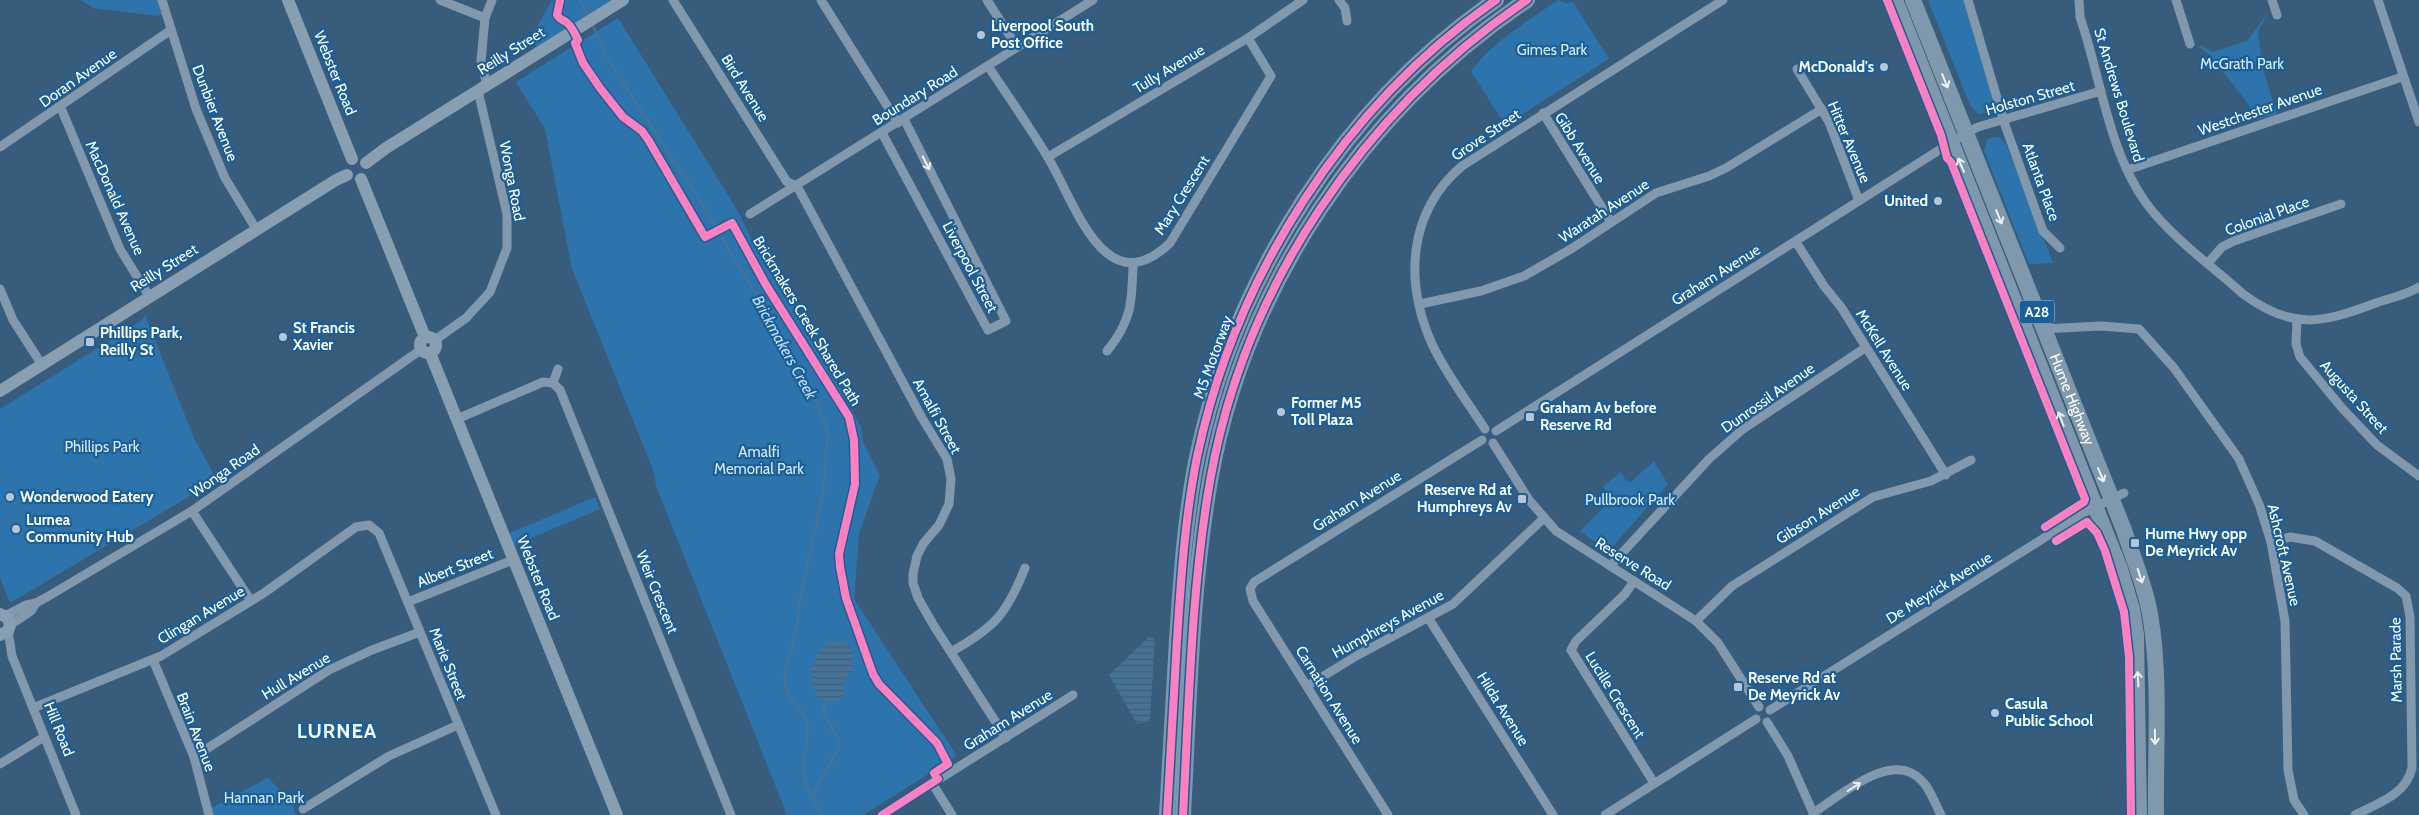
<svg xmlns="http://www.w3.org/2000/svg" width="2419" height="815" font-family="Cabin,sans-serif">
  <style>
    .green { fill: #2d74ac }
    .water { fill: url(#water-rules) }
    .lines { fill: none; stroke-linecap: round; stroke-linejoin: round }
    .stream { stroke: #447399; stroke-width: 2.5 }
    .street { stroke: #8198ad; stroke-width: 9 }
    .secondary { stroke: #889fb1; stroke-width: 12 }
    .highway { stroke: #8098ab; stroke-width: 16 }
    .cycleway-casing { stroke: #1b5f98; stroke-width: 11 }
    .cycleway { stroke: #ff80c0; stroke-width: 8 }
    .oneway { stroke: #ecf0f2 }
    .oneway2 { stroke: #ecf0f3 }
    .poi-dot { fill: #b9c6d1; stroke: #1b5f98; stroke-width: 2 }
    .labels { text-anchor: middle; stroke-width: 4.5; stroke-linejoin: round; paint-order: stroke }
    .shield { fill: #1b5f98; stroke: #bbcfe0; stroke-width: 1 }
    .shield-label { font-size: 14px; font-weight: bold; fill: #fff }
    .poi-label { font-size: 15px; font-weight: bold; fill: #fff; stroke: #1b5f98; text-anchor: start }
    .park-label { font-size: 15px; fill: #d6ebfb; stroke: #1b5f98 }
    .street-label { font-size: 15px; fill: #fff; stroke: #1b5f98 }
    .water-label { font-size: 16px; font-style: italic; fill: #bcddf7; stroke: #1b5f98 }
    .district-label { font-size: 20px; font-weight: bold; letter-spacing: 1px; fill: #fff; stroke: #1b5f98 }
  </style>
  <defs>
    <pattern id="water-rules" width="6" height="5" patternUnits="userSpaceOnUse" patternTransform="scale(1.25)"><rect width="6" height="5" fill="#447399"/><path d="M0 2.5h6" fill="none" stroke="#495c6b"/></pattern>
  </defs>
  <rect width="100%" height="100%" fill="#385c7b"/>
  <g class="green">
    <path d="M81,0H158L162,14L158,16L93,8Z"/>
    <path d="M552,0H618L536,50L534,32Z"/>
    <path d="M1558,0L1566,3L1573,2L1609,59L1505,125L1471,71C1493,41 1527,22 1558,0Z"/>
    <path d="M1928,0H1964L1993,100L1994,105L1986,113L1978,114L1970,105Z"/>
    <path d="M2267,14L2258,32L2263,70L2277,114L2260,119L2210,55L2199,47L2200,45L2213,52L2247,41Z"/>
    <path d="M618,18L736,208L767,269L781,276L861,427L863,442L880,475L859,534L854,599L957,756L863,815H787L656,486L654,472L572,269L545,129L516,82Z"/>
    <path d="M1993,137H1999L2006,144L2053,263L2029,264L1984,151L1987,140Z"/>
    <path d="M145,315L195,440L217,480L10,603L0,578V409L141,321Z"/>
    <path d="M1654,461L1668,484L1613,546L1603,548L1580,531L1611,500L1603,486L1621,472L1626,481L1631,482Z"/>
    <path d="M595,497L600,509L510,547L505,535Z"/>
    <path d="M268,778L294,804L293,808L296,815H212L211,808Z"/>
  </g>
  <g class="water">
    <path d="M1149,637L1155,639L1150,719L1147,722L1137,724L1109,675Z"/>
    <path d="M830,641H843L851,648L853,656L852,670L845,679L842,698C810,719 799,660 830,641Z"/>
  </g>
  <g class="lines">
    <g class="stream">
      <path d="M580,0L588,17"/>
      <path d="M592,24L607,58L702,204L812,389L828,431L823,492L798,610C799,633 787,654 785,677C784,703 800,702 806,720C810,736 804,750 804,766C803,785 813,799 822,815"/>
      <path d="M813,800L816,789L839,747C840,730 821,721 824,702"/>
    </g>
    <g class="street">
      <path d="M162,0L196,109L225,178L256,229"/>
      <path d="M440,0L485,18"/>
      <path d="M673,0L787,182L797,186"/>
      <path d="M821,0L898,123"/>
      <path d="M987,0L1017,47"/>
      <path d="M1339,0L1345,8L1347,21"/>
      <path d="M1968,0L2005,125L2043,231L2060,248"/>
      <path d="M2079,0L2080,17C2101,78 2108,150 2146,203C2171,237 2212,266 2243,294C2293,331 2322,323 2376,303C2390,298 2406,295 2419,287"/>
      <path d="M2176,0L2190,44"/>
      <path d="M2272,0L2277,15"/>
      <path d="M2378,0L2419,122"/>
      <path d="M988,66C1008,96 1029,126 1047,156C1075,201 1104,306 1170,243L1271,76L1248,38"/>
      <path d="M1797,69L1829,122L1859,201"/>
      <path d="M487,85L481,61L485,18L492,0"/>
      <path d="M61,108L120,249L149,296"/>
      <path d="M1543,113L1611,222"/>
      <path d="M882,133L988,330L1006,321L904,119"/>
      <path d="M0,147L171,30"/>
      <path d="M1048,157L1248,38L1303,0"/>
      <path d="M2127,170L2402,77"/>
      <path d="M797,186L922,418L947,459L951,479L949,504L939,525L923,544L917,556L913,574V583L918,598L934,626L1006,738"/>
      <path d="M750,214L1093,0"/>
      <path d="M1796,242L1824,286L1841,307L1946,475"/>
      <path d="M2208,263L2222,247L2234,241L2341,204"/>
      <path d="M0,289L13,320L42,365"/>
      <path d="M1420,304L1481,291L1524,276L1571,249L1656,193L1709,176L1726,168L1822,109"/>
      <path d="M2297,319L2296,344L2300,357L2342,408L2377,445L2419,476"/>
      <path d="M2042,329L2101,326L2139,329L2174,368L2239,459L2259,504L2271,542L2285,621L2288,770L2294,800L2304,815"/>
      <path d="M435,340L466,318L490,292L507,248V214L478,91"/>
      <path d="M1107,351C1132,321 1132,301 1133,264"/>
      <path d="M553,383L558,369"/>
      <path d="M457,419L543,382L553,383L560,390L731,815"/>
      <path d="M1485,429C1467,401 1446,374 1432,344C1404,281 1408,212 1462,166L1723,0"/>
      <path d="M1496,431L1966,133L1978,127L2101,91"/>
      <path d="M1493,443L1529,500L1556,531L1696,621L1718,643L1759,707"/>
      <path d="M192,511L251,601"/>
      <path d="M2271,542L2290,537L2315,541L2397,588L2406,596L2410,617L2412,768C2406,795 2378,803 2355,815"/>
      <path d="M1610,566L1709,459L1743,429L1865,348"/>
      <path d="M1634,581L1625,594L1576,641L1571,650L1654,783"/>
      <path d="M408,602L513,560"/>
      <path d="M5,616L26,605L36,603L47,597L192,511L422,349"/>
      <path d="M1429,619L1553,815"/>
      <path d="M1696,621L1732,586L1873,497L1931,481L1971,460"/>
      <path d="M10,625L31,611L36,603"/>
      <path d="M8,631L12,656L76,815"/>
      <path d="M951,652C995,627 1006,615 1025,568"/>
      <path d="M153,660L194,757L209,815"/>
      <path d="M1307,686L1358,655L1453,604L1544,518"/>
      <path d="M33,708L161,656L264,593L356,527L369,525L379,533L496,815"/>
      <path d="M1770,710L2087,511L2124,493"/>
      <path d="M1767,722L1788,756L1814,815"/>
      <path d="M194,757L329,670L372,650L420,632"/>
      <path d="M0,764L44,737"/>
      <path d="M932,783L952,815"/>
      <path d="M303,809L389,756L458,725"/>
      <path d="M1813,813C1840,796 1893,748 1922,781C1931,790 1935,804 1941,815"/>
      <path d="M882,815L1073,695"/>
      <path d="M1388,815L1253,601L1250,589L1254,582L1482,440"/>
      <path d="M1605,815L1756,719"/>
    </g>
    <g class="secondary">
      <path d="M288,0L352,159"/>
      <path d="M366,163L386,148L623,0"/>
      <path d="M361,179L425,337"/>
      <circle cx="428" cy="345" r="8"/>
      <path d="M430,353L617,815"/>
      <path d="M0,391L336,180L347,175"/>
      <path d="M0,614L8,618L10,625L8,631L0,635"/>
    </g>
    <g class="highway">
      <path d="M1895,0L2120,569L2132,609L2136,635L2139,815"/>
      <path id="s1" d="M1913,0L2124,530C2133,558 2145,585 2150,614C2161,677 2155,751 2156,815"/>
      <path d="M1167,815C1170,757 1174,698 1177,640C1181,578 1185,517 1197,457C1235,277 1344,105 1496,0"/>
      <path d="M1183,815C1189,704 1191,591 1210,481C1244,286 1364,110 1527,0"/>
    </g>
    <g class="cycleway-casing">
      <g id="cycleway">
        <path d="M560,0L557,15C560,20 562,19 566,22C572,26 575,34 578,40L575,43L583,63L600,88L623,117L642,131L649,141L705,237L732,223L766,285L849,417L854,440L855,484L839,554L840,567L846,598L873,674L879,684L937,743L948,764L934,773L938,779L882,815"/>
        <path d="M1887,0L1941,135L1947,158L1951,162L2085,499L2084,502L2045,527"/>
        <path d="M2056,541L2087,522L2097,533L2105,551L2124,612L2129,657L2131,815"/>
        <path d="M1167,815C1170,757 1174,698 1177,640C1181,578 1185,517 1197,457C1235,277 1344,105 1496,0"/>
        <path d="M1183,815C1189,704 1191,591 1210,481C1244,286 1364,110 1527,0"/>
      </g>
    </g>
    <use href="#cycleway" class="cycleway"/>
  </g>
  <defs><path id="oneway-shaft" d="M-6 0H5M1.5-3L5.5 0L1.5 3" fill="none" stroke-width="1.6" stroke-linecap="round" stroke-linejoin="round" transform="scale(1.25)"/></defs>
  <g class="oneway">
    <use href="#oneway-shaft" transform="translate(1945 81) rotate(68)"/>
    <use href="#oneway-shaft" transform="translate(1961 165) rotate(-113)"/>
    <use href="#oneway-shaft" transform="translate(1999 217) rotate(68)"/>
    <use href="#oneway-shaft" transform="translate(2061 419) rotate(-111)"/>
    <use href="#oneway-shaft" transform="translate(2101 475) rotate(67)"/>
    <use href="#oneway-shaft" transform="translate(2140 576) rotate(72)"/>
    <use href="#oneway-shaft" transform="translate(2138 679) rotate(-93)"/>
    <use href="#oneway-shaft" transform="translate(2155 737) rotate(89)"/>
  </g>
  <g class="oneway2">
    <use href="#oneway-shaft" transform="translate(926 163) rotate(63)"/>
    <use href="#oneway-shaft" transform="translate(1854 787) rotate(-32)"/>
  </g>
  <g class="poi-dot">
    <circle cx="981" cy="35" r="5"/>
    <circle cx="1884" cy="67" r="5"/>
    <circle cx="1938" cy="201" r="5"/>
    <circle cx="283" cy="337" r="5"/>
    <rect x="85" y="337" width="10" height="10" rx="2.5"/>
    <circle cx="1281" cy="412" r="5"/>
    <rect x="1525" y="412" width="10" height="10" rx="2.5"/>
    <circle cx="10" cy="497" r="5"/>
    <rect x="1517" y="494" width="10" height="10" rx="2.5"/>
    <circle cx="16" cy="529" r="5"/>
    <rect x="2130" y="538" width="10" height="10" rx="2.5"/>
    <rect x="1733" y="682" width="10" height="10" rx="2.5"/>
    <circle cx="1995" cy="713" r="5"/>
  </g>
  <g class="labels">
    <rect class="shield" x="2019.5" y="300.5" width="35" height="23" rx="4"/>
    <g class="shield-label">
      <text x="2037" y="317">A28</text>
    </g>
    <g class="poi-label">
      <text x="991" y="31">Liverpool South<tspan x="991" dy="17">Post Office</tspan></text>
      <text x="1874" y="72" text-anchor="end">McDonald's</text>
      <text x="1928" y="206" text-anchor="end">United</text>
      <text x="293" y="333">St Francis<tspan x="293" dy="17">Xavier</tspan></text>
      <text x="100" y="338">Phillips Park,<tspan x="100" dy="17">Reilly St</tspan></text>
      <text x="1291" y="408">Former M5<tspan x="1291" dy="17">Toll Plaza</tspan></text>
      <text x="1540" y="413">Graham Av before<tspan x="1540" dy="17">Reserve Rd</tspan></text>
      <text x="1512" y="495" text-anchor="end">Reserve Rd at<tspan x="1512" dy="17">Humphreys Av</tspan></text>
      <text x="20" y="502">Wonderwood Eatery</text>
      <text x="26" y="525">Lurnea<tspan x="26" dy="17">Community Hub</tspan></text>
      <text x="2145" y="539">Hume Hwy opp<tspan x="2145" dy="17">De Meyrick Av</tspan></text>
      <text x="1748" y="683">Reserve Rd at<tspan x="1748" dy="17">De Meyrick Av</tspan></text>
      <text x="2005" y="709">Casula<tspan x="2005" dy="17">Public School</tspan></text>
    </g>
    <g class="park-label">
      <text x="1552" y="55">Gimes Park</text>
      <text x="2242" y="69">McGrath Park</text>
      <text x="102" y="452">Phillips Park</text>
      <text x="759" y="457">Amalfi<tspan x="759" dy="17">Memorial Park</tspan></text>
      <text x="1630" y="505">Pullbrook Park</text>
      <text x="264" y="803">Hannan Park</text>
    </g>
    <g class="street-label">
      <text transform="translate(511 51) rotate(-32)" y="5">Reilly Street</text>
      <text transform="translate(1169 69) rotate(-31)" y="5">Tully Avenue</text>
      <text transform="translate(335 73) rotate(68)" y="5">Webster Road</text>
      <text transform="translate(78 78) rotate(-35)" y="5">Doran Avenue</text>
      <text transform="translate(745 88) rotate(58)" y="5">Bird Avenue</text>
      <text transform="translate(2119 95) rotate(73)" y="5">St Andrews Boulevard</text>
      <text transform="translate(915 96) rotate(-32)" y="5">Boundary Road</text>
      <text transform="translate(2030 98) rotate(-16)" y="5">Holston Street</text>
      <text transform="translate(2260 110) rotate(-19)" y="5">Westchester Avenue</text>
      <text transform="translate(215 113) rotate(69)" y="5">Dunbier Avenue</text>
      <text transform="translate(1486 135) rotate(-34)" y="5">Grove Street</text>
      <text transform="translate(1849 142) rotate(67)" y="5">Hitter Avenue</text>
      <text transform="translate(1580 148) rotate(58)" y="5">Gibb Avenue</text>
      <text transform="translate(512 181) rotate(79)" y="5">Wonga Road</text>
      <text transform="translate(2041 182) rotate(70)" y="5">Atlanta Place</text>
      <text transform="translate(1182 195) rotate(-58)" y="5">Mary Crescent</text>
      <text transform="translate(115 198) rotate(66)" y="5">MacDonald Avenue</text>
      <text transform="translate(1604 211) rotate(-33)" y="5">Waratah Avenue</text>
      <text transform="translate(2267 216) rotate(-20)" y="5">Colonial Place</text>
      <text transform="translate(970 267) rotate(62)" y="5">Liverpool Street</text>
      <text transform="translate(164 268) rotate(-32)" y="5">Reilly Street</text>
      <text transform="translate(1716 275) rotate(-32)" y="5">Graham Avenue</text>
      <text transform="translate(807 321) rotate(59)" y="5">Brickmakers Creek Shared Path</text>
      <text transform="translate(1884 350) rotate(58)" y="5">McKell Avenue</text>
      <text transform="translate(1213 357) rotate(-70)" y="5">M5 Motorway</text>
      <text transform="translate(2354 397) rotate(48)" y="5">Augusta Street</text>
      <text transform="translate(1768 398) rotate(-35)" y="5">Dunrossil Avenue</text>
      <text dy="5" stroke="none"><textPath href="#s1" startOffset="430">Hume Highway</textPath></text>
      <text transform="translate(937 416) rotate(61)" y="5">Amalfi Street</text>
      <text transform="translate(225 471) rotate(-35)" y="5">Wonga Road</text>
      <text transform="translate(1357 501) rotate(-32)" y="5">Graham Avenue</text>
      <text transform="translate(1818 515) rotate(-32)" y="5">Gibson Avenue</text>
      <text transform="translate(2284 555) rotate(77)" y="5">Ashcroft Avenue</text>
      <text transform="translate(1633 564) rotate(32)" y="5">Reserve Road</text>
      <text transform="translate(455 568) rotate(-22)" y="5">Albert Street</text>
      <text transform="translate(538 578) rotate(68)" y="5">Webster Road</text>
      <text transform="translate(1939 588) rotate(-32)" y="5">De Meyrick Avenue</text>
      <text transform="translate(657 592) rotate(68)" y="5">Weir Crescent</text>
      <text transform="translate(201 615) rotate(-31)" y="5">Clingan Avenue</text>
      <text transform="translate(1388 624) rotate(-29)" y="5">Humphreys Avenue</text>
      <text transform="translate(2396 660) rotate(-91)" y="5">Marsh Parade</text>
      <text transform="translate(448 664) rotate(68)" y="5">Marie Street</text>
      <text transform="translate(296 676) rotate(-31)" y="5">Hull Avenue</text>
      <text transform="translate(1329 695) rotate(58)" y="5">Carnation Avenue</text>
      <text transform="translate(1615 695) rotate(58)" y="5">Lucille Crescent</text>
      <text transform="translate(1503 709) rotate(58)" y="5">Hilda Avenue</text>
      <text transform="translate(1008 720) rotate(-32)" y="5">Graham Avenue</text>
      <text transform="translate(59 729) rotate(68)" y="5">Hill Road</text>
      <text transform="translate(196 732) rotate(69)" y="5">Brain Avenue</text>
    </g>
    <g class="water-label">
      <text transform="translate(785 347) rotate(61)" y="6">Brickmakers Creek</text>
    </g>
    <g class="district-label">
      <text x="337" y="738">LURNEA</text>
    </g>
  </g>
</svg>
